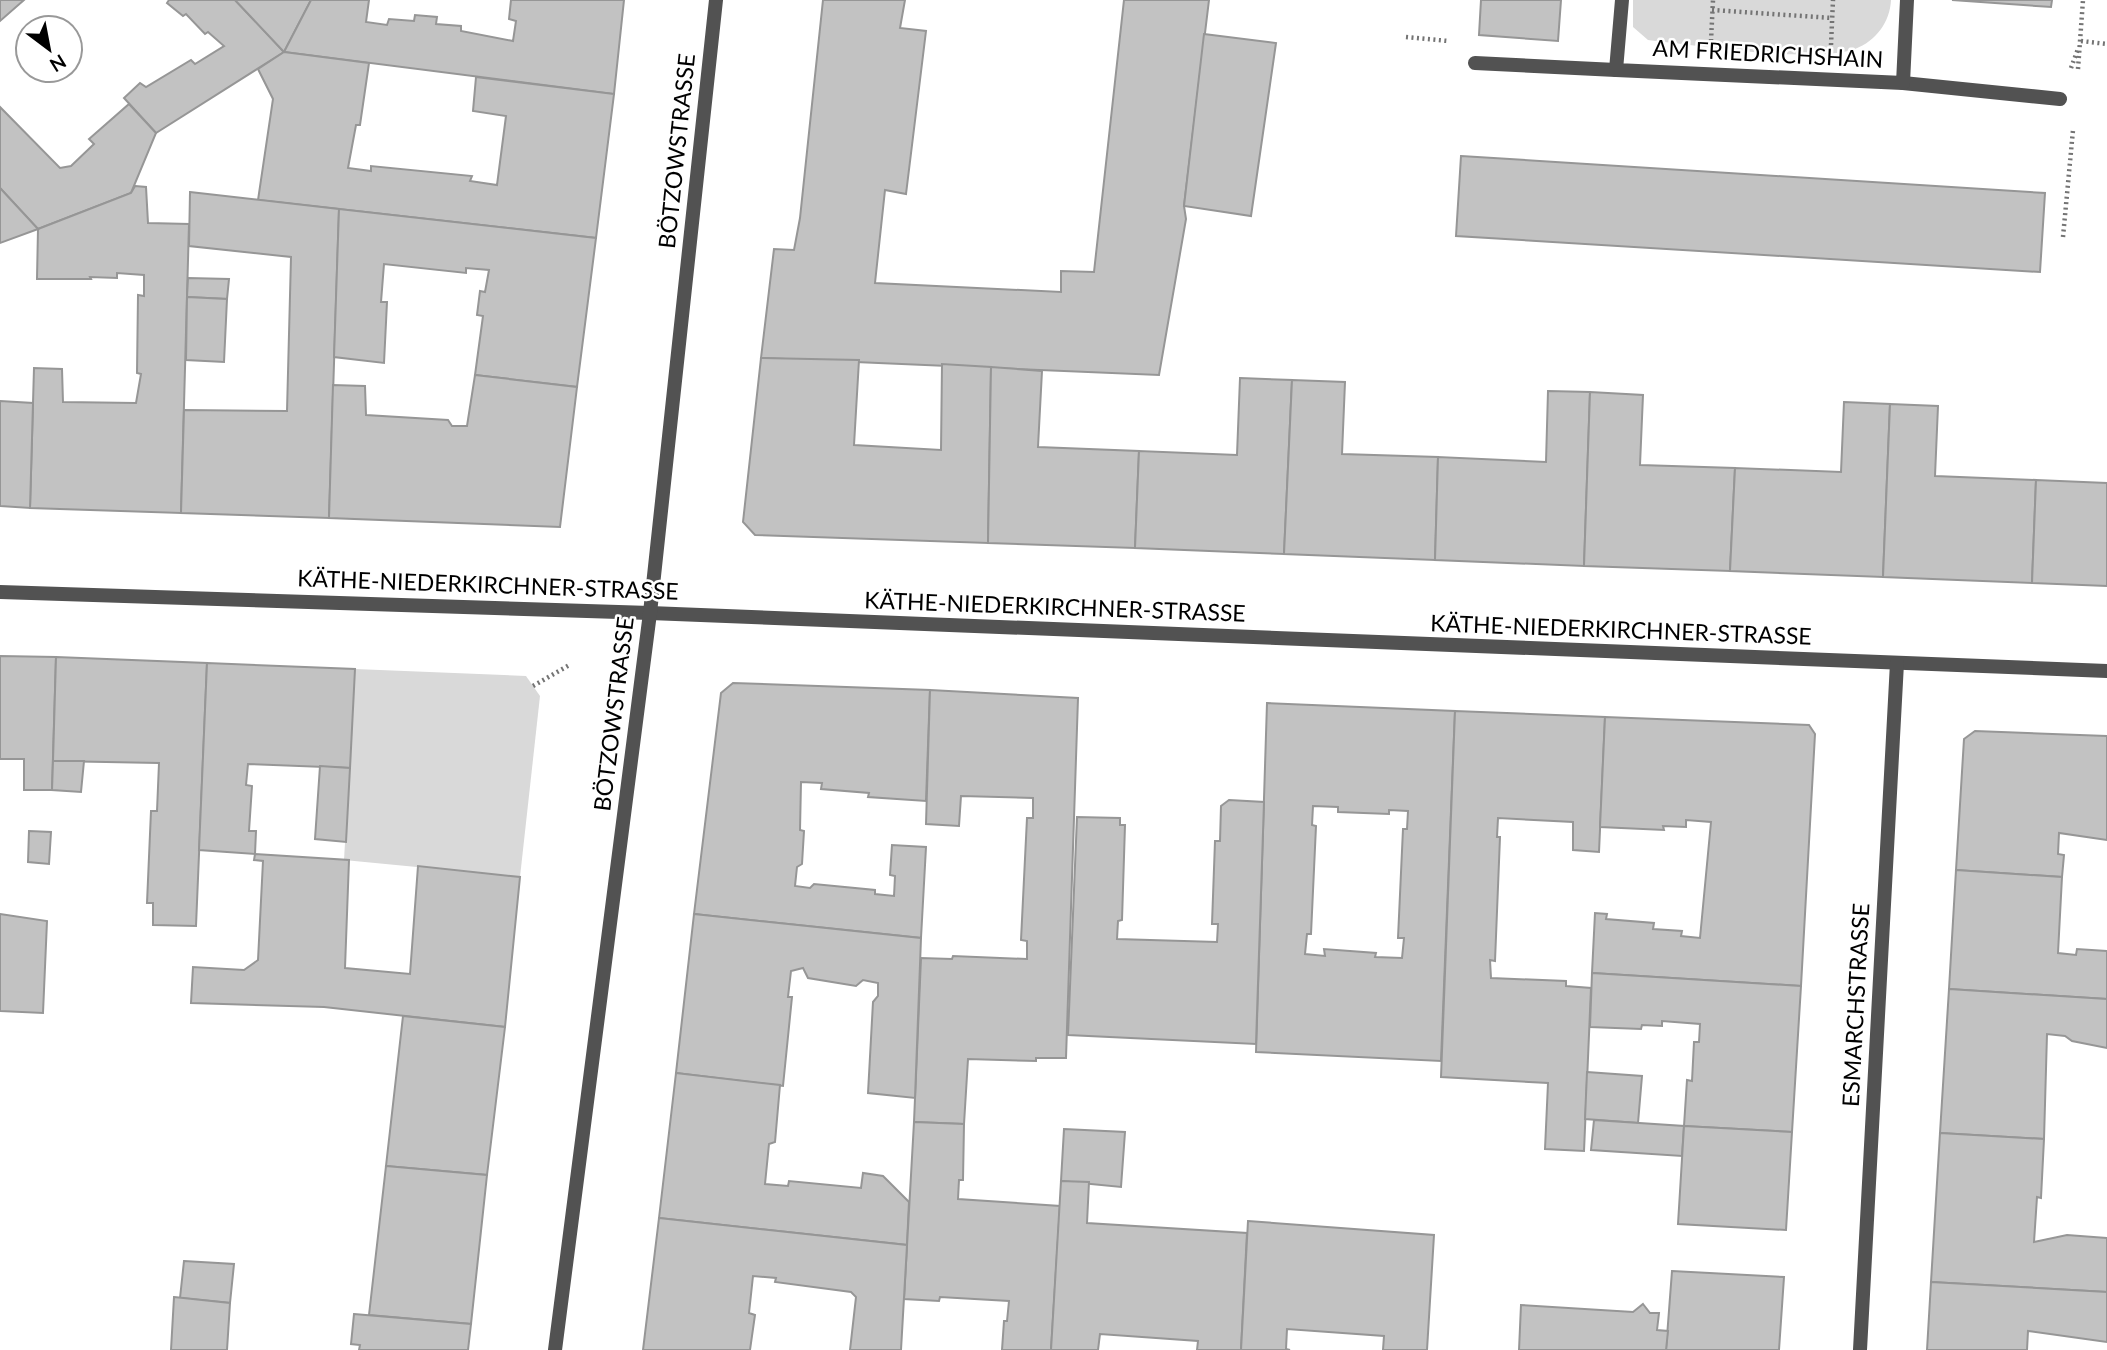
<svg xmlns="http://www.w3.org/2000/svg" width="2107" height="1350" font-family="Lato,sans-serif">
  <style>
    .green { fill: #d9d9d9 }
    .building { fill: #c2c2c2; stroke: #969696; stroke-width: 2; fill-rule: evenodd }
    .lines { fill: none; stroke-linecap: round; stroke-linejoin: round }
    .path { stroke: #747474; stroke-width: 4.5; stroke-dasharray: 2 3.5; stroke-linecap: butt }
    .service { stroke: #525252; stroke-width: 14 }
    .minor { stroke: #525252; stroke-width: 14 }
    .labels { text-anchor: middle; stroke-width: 5; stroke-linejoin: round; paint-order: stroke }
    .street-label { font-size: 23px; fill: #000; stroke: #fff }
  </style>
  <rect width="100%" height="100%" fill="#fff"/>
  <g class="green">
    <path d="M1633,0H1891C1890,22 1876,41 1855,49C1814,64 1695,45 1648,40L1633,27Z"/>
    <path d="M355,669L526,676L540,696L520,877L344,860Z"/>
  </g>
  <g class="building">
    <path d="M0,0H24L0,21Z"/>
    <path d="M169,0H235L284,52L156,133L124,98L140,83L146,87L191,60L195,64L224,46L208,32L205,34L186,14L183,16L167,3Z"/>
    <path d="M235,0H311L284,52Z"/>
    <path d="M311,0H369L366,22L387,25L389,19L414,21L415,15L437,17L436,24L461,26V31L513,41L516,21L509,19L511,0H624L614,94L284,52Z"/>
    <path d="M823,0H905L900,28L926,31L906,194L885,190L875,283L1061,292V271L1094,272L1124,0H1209L1184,206L1186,219L1159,375L761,358L774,249L794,250L800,218Z"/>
    <path d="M1481,0H1561L1558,41L1479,35Z"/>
    <path d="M1952,0H2052L2051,7Z"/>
    <path d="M1204,34L1276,43L1251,216L1184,206Z"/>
    <path d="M284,52L369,63L360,125H356L348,168L371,171V166L472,176L470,181L497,185L506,116L473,111L476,77L614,94L596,238L258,200L273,99L258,69Z"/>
    <path d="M129,104L156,133L131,193L38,229L0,188V107L60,168L71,166L94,144L89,139Z"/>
    <path d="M1461,156L2045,193L2040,272L1456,236Z"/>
    <path d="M135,186L146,187L148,223L189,224L181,513L30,508L34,368L62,369L63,402L136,403L141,374L137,373L138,295L144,296V275L117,273V278L90,277L91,279H37L38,229L131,193Z"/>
    <path d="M0,188L38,229L0,243Z"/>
    <path d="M190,192L339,209L329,518L181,513L184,410L287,411L291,257L189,246Z"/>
    <path d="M339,209L596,238L577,387L475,375L483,316L477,315L480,291L485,292L489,270L466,268V273L384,264L381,302H387L384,363L334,357Z"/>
    <path d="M188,278L229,279L227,299L187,297Z"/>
    <path d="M187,297L227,299L224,362L186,360Z"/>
    <path d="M761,358L859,360L854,445L941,450L942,364L991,367L988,543L755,535L743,522Z"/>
    <path d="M991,367L1042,371L1038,447L1139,451L1135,548L988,543Z"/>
    <path d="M475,375L577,387L560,527L329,518L333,385L365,386L366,415L448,420L452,426H467Z"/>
    <path d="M1240,378L1292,380L1284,554L1135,548L1139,451L1237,455Z"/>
    <path d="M1292,380L1345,382L1342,454L1438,457L1435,560L1284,554Z"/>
    <path d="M1548,391L1590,392L1584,566L1435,560L1438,457L1546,462Z"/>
    <path d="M1590,392L1643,395L1640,465L1735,468L1730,571L1584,566Z"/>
    <path d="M0,401L33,403L30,508L0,506Z"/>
    <path d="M1844,402L1890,404L1883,577L1730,571L1735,468L1841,472Z"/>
    <path d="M1890,404L1938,406L1935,476L2036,480L2032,583L1883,577Z"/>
    <path d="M2036,480L2107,483V586L2032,583Z"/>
    <path d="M0,656L56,657L52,790H24V759H0Z"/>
    <path d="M56,657L207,663L196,926L153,925V903H147L151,811H157L159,763L53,761Z"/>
    <path d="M207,663L355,669L350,768L248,764L246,785L252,786L249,831H256L255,854L199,850Z"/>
    <path d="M733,683L930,690L926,801L868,797L869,793L821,789L822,783L801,782L800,830L804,831L802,864L797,867L795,886L810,888L814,884L875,890V894L894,896L895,876L890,875L892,845L926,847L921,938L694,914L721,693Z"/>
    <path d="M930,690L1078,698L1066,1058H1036V1061L968,1059L964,1124L914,1122L921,958L952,959L953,956L1027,959V941L1021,940L1027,818H1033V798L961,796L959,826L926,824Z"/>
    <path d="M1267,703L1455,711L1441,1061L1256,1052ZM1313,806L1338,807V812L1389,814V810L1408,811L1407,829H1403L1398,938H1404L1402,958L1375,957L1376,953L1324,949L1325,956L1305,954L1307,934H1311L1316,826L1312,825Z"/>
    <path d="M1455,711L1605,717L1599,852L1573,850V822L1498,818L1497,837H1500L1495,961L1490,960L1491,978L1566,981V986L1591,988L1584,1151L1545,1149L1548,1083L1441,1077Z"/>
    <path d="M1605,717L1809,725L1815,734L1801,986L1592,973L1595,913L1607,914L1606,919L1654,923L1653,929L1682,931L1681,936L1700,938L1711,822L1686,820V827L1663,826L1664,830L1600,827Z"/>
    <path d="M1975,731L2107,736V840L2059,833L2058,854L2064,855L2062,877L1956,870L1964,739Z"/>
    <path d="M53,761H84L81,792L52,790Z"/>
    <path d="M320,766L350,768L346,842L315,839Z"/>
    <path d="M1229,800L1264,802L1256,1044L1068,1035L1077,817L1120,818V825H1125L1122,920L1118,921L1117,939L1217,942L1218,924H1212L1215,841H1220L1221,806Z"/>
    <path d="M29,831L51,832L49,864L28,862Z"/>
    <path d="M255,854L349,860L345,968L410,974L418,866L520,877L505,1027L324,1007L191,1003L193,967L244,970L258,960L263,861L254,860Z"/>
    <path d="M1956,870L2062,877L2058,953L2076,955L2077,949L2107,951V999L1949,989Z"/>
    <path d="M0,914L47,921L43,1013L0,1011Z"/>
    <path d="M694,914L921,938L915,1098L868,1093L873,1002L878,996V983L863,980L856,986L808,978L803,968L791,971L788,997H792L783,1086L676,1073Z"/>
    <path d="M1592,973L1801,986L1792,1132L1684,1126L1687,1080L1692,1081L1694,1042H1699L1700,1024L1662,1021V1026L1642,1025L1641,1029L1590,1027Z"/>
    <path d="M1949,989L2107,999V1048L2072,1041L2065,1036L2047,1034L2044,1139L1940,1133Z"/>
    <path d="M403,1016L505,1027L487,1175L386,1166Z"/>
    <path d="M1587,1072L1642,1076L1638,1123L1585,1119Z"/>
    <path d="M676,1073L780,1085L775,1142L769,1144L765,1184L788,1186L789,1181L861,1188L863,1173L883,1176L909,1202L907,1245L659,1218Z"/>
    <path d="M1594,1120L1684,1126L1682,1156L1591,1150Z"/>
    <path d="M914,1122L964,1124L963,1180H959L958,1199L1060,1206L1051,1350H1002L1004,1321H1007L1009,1301L940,1297L939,1301L904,1299Z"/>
    <path d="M1684,1126L1792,1132L1786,1230L1678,1224Z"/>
    <path d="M1064,1129L1125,1132L1121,1187L1061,1181Z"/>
    <path d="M1940,1133L2044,1139L2041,1198L2037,1197L2034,1242L2067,1235L2107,1238V1292L1931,1282Z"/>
    <path d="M386,1166L487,1175L471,1324L369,1315Z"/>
    <path d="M1061,1181L1089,1182L1087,1223L1247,1233L1241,1350H1197L1198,1341L1100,1334L1098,1350H1051Z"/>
    <path d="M659,1218L907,1245L901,1350H850L856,1297L851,1292L775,1282L776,1278L753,1276L749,1313L755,1315L750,1350H643Z"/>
    <path d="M1248,1221L1434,1235L1427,1350H1383L1384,1336L1287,1329L1286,1349L1290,1350H1241Z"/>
    <path d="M184,1261L234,1264L230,1303L180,1298Z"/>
    <path d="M1672,1271L1784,1277L1779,1350H1666Z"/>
    <path d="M1931,1282L2107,1292V1342L2028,1331L2027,1350H1927Z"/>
    <path d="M174,1297L230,1303L227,1350H171Z"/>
    <path d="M1643,1304L1650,1313H1659L1657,1330L1668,1331L1666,1350H1519L1521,1305L1633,1312Z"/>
    <path d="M354,1314L471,1324L468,1350H359L360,1345L351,1344Z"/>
  </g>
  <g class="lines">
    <g class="path">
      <path d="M1712,10L1832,18"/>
      <path d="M1406,37L1448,41"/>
      <path d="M1711,41L1713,0"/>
      <path d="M2081,41L2107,44"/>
      <path d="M1831,45L1833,0"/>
      <path d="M2071,68L2078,49"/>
      <path d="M2078,69L2083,0"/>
      <path d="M2063,237L2073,130"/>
      <path d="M533,686L571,664"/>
    </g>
    <g class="service">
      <path d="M1475,63L1616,70"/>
      <path d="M1903,83L2060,99"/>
    </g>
    <g class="minor">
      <path d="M1622,0L1616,70L1903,83L1907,0"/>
      <path d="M0,592L650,613L2107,671"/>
      <path d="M555,1350L650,613L716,0"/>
      <path d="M1860,1350L1897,663"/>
    </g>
  </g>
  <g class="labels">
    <g class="street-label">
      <text transform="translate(1768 54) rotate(3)" y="8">AM FRIEDRICHSHAIN</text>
      <text transform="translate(677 151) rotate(-84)" y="8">BÖTZOWSTRASSE</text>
      <text transform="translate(488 585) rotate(2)" y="8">KÄTHE-NIEDERKIRCHNER-STRASSE</text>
      <text transform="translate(1055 607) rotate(2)" y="8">KÄTHE-NIEDERKIRCHNER-STRASSE</text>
      <text transform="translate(1621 630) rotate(2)" y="8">KÄTHE-NIEDERKIRCHNER-STRASSE</text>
      <text transform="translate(614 714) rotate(-83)" y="8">BÖTZOWSTRASSE</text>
      <text transform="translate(1856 1005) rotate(-87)" y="8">ESMARCHSTRASSE</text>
    </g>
  </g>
  <g transform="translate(49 49) rotate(148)"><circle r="33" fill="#ffffff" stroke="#999999" stroke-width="2"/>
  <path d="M0-5L12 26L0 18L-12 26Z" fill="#000000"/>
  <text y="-10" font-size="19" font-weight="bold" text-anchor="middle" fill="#000000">N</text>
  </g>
</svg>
